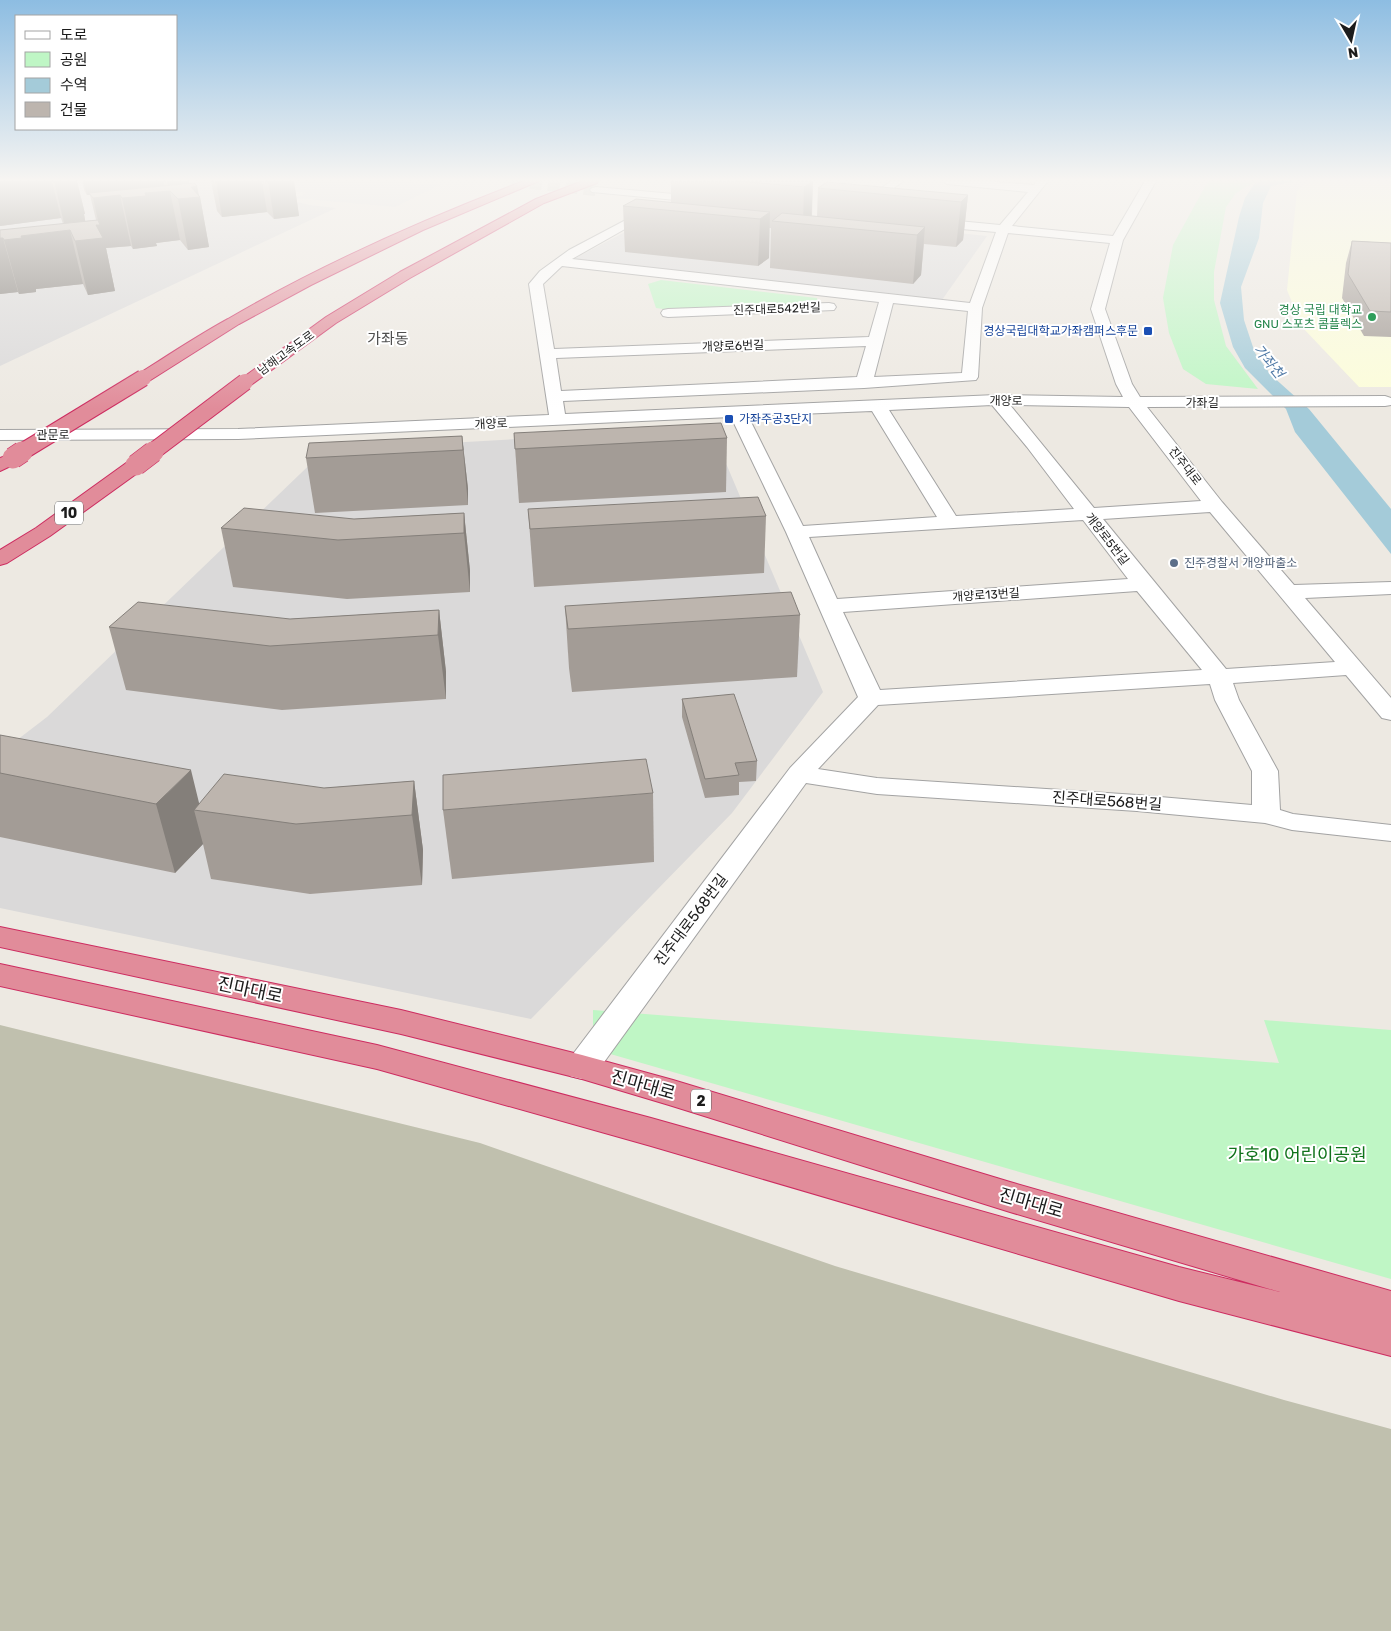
<svg xmlns="http://www.w3.org/2000/svg" width="1391" height="1631" font-family="Rubik,'Noto Sans KR',sans-serif">
  <style>
    .residential { fill: #dad9d9 }
    .education { fill: #fcfdda }
    .construction { fill: #c0c0ae }
    .park { fill: #bff6c5 }
    .parking { fill: #e0e0e0 }
    .water { fill: #a4cbd9 }
    .lines { fill: none; stroke-linecap: round; stroke-linejoin: round }
    .minor-tunnel { stroke: #c3c0ba; stroke-width: 12; stroke-dasharray: 12 6; stroke-linecap: butt }
    .minor-casing { stroke: #a3a3a3; stroke-width: 2 }
    .highway-casing { stroke: #cd2c60; stroke-width: 2 }
    .minor { fill: #fff; fill-rule: evenodd }
    .highway { fill: #e18c9a; fill-rule: evenodd }
    .highway-bridge-far1-casing { stroke: #cd2c60; stroke-width: 18; stroke-linecap: butt }
    .highway-bridge-casing { stroke: #cd2c60; stroke-width: 22; stroke-linecap: butt }
    .highway-bridge-far1 { stroke: #e18c9a; stroke-width: 16 }
    .highway-bridge { stroke: #e18c9a; stroke-width: 21 }
    .wall { fill: #a39c96 }
    .shaded-wall { fill: #847f7a }
    .building { fill: #bdb5ae; stroke: #847f7a }
    .leisure-dot { fill: #2e9e5b; stroke: #fff; stroke-width: 2 }
    .transit-dot { fill: #1a4fb4; stroke: #fff; stroke-width: 2 }
    .service-dot { fill: #5c6f8a; stroke: #fff; stroke-width: 2 }
    .labels { text-anchor: middle; stroke-width: 4; stroke-linejoin: round; paint-order: stroke }
    .far-street-label { font-size: 12px; fill: #1c1c1c; stroke: #fff }
    .far-leisure-label { font-size: 12px; fill: #27864d; stroke: #fff; text-anchor: end }
    .far-transit-label { font-size: 12px; fill: #164399; stroke: #fff; text-anchor: end }
    .far-service-label { font-size: 12px; fill: #4e5e75; stroke: #fff; text-anchor: start }
    .far-water-label { font-size: 14px; font-style: italic; fill: #4e78a5; stroke: #fff }
    .shield { fill: #fff; stroke: #606060; stroke-width: 1 }
    .shield-label { font-size: 14px; font-weight: bold; fill: #1c1c1c }
    .far-quarter-label { font-size: 15px; fill: #4f4f4f; stroke: #fff }
    .street-label { font-size: 15px; fill: #1c1c1c; stroke: #fff }
    .near-street-label { font-size: 18px; fill: #1c1c1c; stroke: #fff }
    .near-park-label { font-size: 18px; fill: #10731b; stroke: #fff }
  </style>
  <rect width="100%" height="100%" fill="#ede9e2"/>
  <g class="residential">
    <path d="M82,181H207L310,205L336,208L0,366V207Z"/>
    <path d="M678,204L987,236L942,300L572,260Z"/>
    <path d="M711,428L823,692L732,813L531,1019L0,908V753L47,717L325,450Z"/>
  </g>
  <path class="education" d="M1314,181H1391V387H1359L1302,327L1287,290L1297,191L1305,183Z"/>
  <path class="construction" d="M0,1025L480,1143L835,1266L1284,1400L1391,1429V1631H0Z"/>
  <g class="park">
    <path d="M1208,181H1256L1236,193L1226,207L1214,272V300L1226,346L1258,389L1206,384L1183,369L1169,333L1163,298L1173,245Z"/>
    <path d="M661,280L817,298L818,303L671,310L656,308L648,284Z"/>
    <path d="M593,1010L1279,1063L1264,1020L1391,1030V1279L593,1049Z"/>
  </g>
  <path class="parking" d="M224,181H389L440,185L395,207L295,198L307,193L246,187Z"/>
  <path class="water" d="M1260,181H1296L1271,186L1263,203L1259,238L1241,287L1244,320L1255,353L1271,375L1309,409L1391,509V554L1295,432L1286,409L1245,368L1233,347L1220,303L1239,217L1245,198L1255,183Z"/>
  <g class="lines">
    <path class="minor-tunnel" d="M512,181L596,190"/>
    <g class="minor-casing">
      <g id="minor">
        <path d="M891,181H903L863,212H855L853,210L855,208Z"/>
        <path d="M942,181H985L1034,185L1037,181H1048L1012,226L1113,236L1145,181H1156L1123,240L1105,309L1132,384L1140,397L1385,396L1391,398V405L1385,406L1147,407L1222,502L1294,585L1391,582V594L1305,598L1391,698V720L1382,718L1346,675L1233,683L1239,700L1278,771L1280,810L1293,814L1391,825V841L1292,830L1265,823L1137,811L877,794L806,783L594,1076L582,1079L570,1076L565,1067L570,1058L790,768L858,697L786,532L731,417L238,439L0,440V430L238,429L549,415L529,284L540,271L569,250L658,203L662,204L664,206L662,208L572,259L970,303L996,232L927,226L921,222L927,218L1000,225L1028,192L947,184ZM1008,233L1110,243L1091,309L1116,384L1123,397L996,395L565,414L563,401L864,388L976,380L978,377L982,308ZM562,266L879,302L869,337L554,349L543,284ZM893,303L968,311L962,373L874,377ZM866,346L857,377L561,391L556,358ZM992,405L1027,447L1074,509L956,516L889,410ZM1010,405L1129,407L1201,501L1094,508ZM872,411L937,517L803,526L748,416ZM1210,512L1335,662L1226,669L1103,519ZM1083,520L1128,579L837,599L809,537ZM1137,591L1202,670L880,690L843,612ZM1210,684L1215,700L1252,771V805L1137,795L877,778L818,769L878,705Z"/>
        <path d="M596,187L707,197L713,200L707,203L592,192L590,190L592,188Z"/>
        <path d="M829,303L834,304L836,307L834,310L668,317L663,316L661,313L663,310L668,309Z"/>
      </g>
    </g>
    <g class="highway-casing">
      <g id="highway">
        <path d="M524,181H539L423,230L311,285L239,324L149,381H137L135,378L137,375C167,356 197,336 228,319C322,264 422,220 524,181Z"/>
        <path d="M583,181H598L597,183L544,203L410,278L336,323L251,385H239L237,382L326,317L400,272L536,199Z"/>
        <path d="M13,453L19,454L22,458L19,462L0,471V458Z"/>
        <path d="M136,459L143,461L145,465L143,469L50,536L7,563L0,565V550L36,528L129,461Z"/>
        <path d="M0,927L401,1010L582,1055L673,1080L1010,1182L1391,1291V1356L1179,1301L651,1146L377,1069L0,986V964L377,1045L651,1118L1179,1267L1280,1292L1010,1212L669,1105L582,1079L401,1034L0,947Z"/>
      </g>
    </g>
    <use href="#minor" class="minor"/>
    <use href="#highway" class="highway"/>
    <g class="highway-bridge-far1-casing">
      <g id="highway-bridge-far1">
        <path d="M20,453L143,378"/>
        <path d="M151,453L245,382"/>
      </g>
    </g>
    <g class="highway-bridge-casing">
      <g id="highway-bridge">
        <path d="M13,458L22,452"/>
        <path d="M136,465L153,452"/>
      </g>
    </g>
    <use href="#highway-bridge-far1" class="highway-bridge-far1"/>
    <use href="#highway-bridge" class="highway-bridge"/>
  </g>
  <g class="wall">
    <path d="M0,181H77L85,214H84L85,221L96,220L90,195H87L84,190L82,181H189V183L197,186L199,196L200,197L209,247L188,250L180,240L156,243L157,246L133,249L131,246L106,248L115,291L88,295L83,284L36,289V292L19,294L18,292L0,294V230L63,224L61,218L0,226Z"/>
    <path d="M211,181H294L299,216L274,219L267,212L222,217L217,211Z"/>
    <path d="M671,181H813L812,216L817,217L818,188L968,195L963,240L956,247L924,244L921,275L913,284L770,268L771,228H769V258L758,266L625,252L623,206L671,202Z"/>
    <path d="M1352,241L1391,243V337L1364,336L1342,298L1346,263Z"/>
    <path d="M514,433L727,438L726,492L519,503Z"/>
    <path d="M462,436L468,489V505L315,513L306,458Z"/>
    <path d="M528,509L766,516L764,573L534,587Z"/>
    <path d="M464,513L470,571V592L347,599L233,587L221,528L354,519Z"/>
    <path d="M565,606L800,615L797,677L572,692L569,668Z"/>
    <path d="M439,610L446,672V699L282,710L126,690L109,627L290,619Z"/>
    <path d="M682,699L757,761L756,781L739,782V795L705,798L682,717Z"/>
    <path d="M0,735L199,804L324,788L414,781L423,850L422,885L310,894L211,879L203,844L175,873L0,837Z"/>
    <path d="M653,793L654,862L452,879L443,810Z"/>
  </g>
  <g class="shaded-wall">
    <path d="M0,181H52L61,218L0,226Z"/>
    <path d="M54,181H77L85,214H84L86,225L65,227Z"/>
    <path d="M83,181H163L164,187L89,193L90,195H87Z"/>
    <path d="M167,181H189L191,192L170,191L180,240L156,243L157,246L133,249L122,198L145,193L169,191Z"/>
    <path d="M216,181H262L267,212L222,217Z"/>
    <path d="M268,181H294L299,216L274,219Z"/>
    <path d="M813,181L811,225L803,224L804,187Z"/>
    <path d="M197,186L199,197H200L209,247L188,250L178,199L191,187Z"/>
    <path d="M120,195L131,246L106,248L115,291L88,295L75,241L96,225H99L93,198Z"/>
    <path d="M968,195L963,240L956,247L961,202Z"/>
    <path d="M770,212L769,258L758,266L760,219Z"/>
    <path d="M925,227L921,275L913,284L917,235Z"/>
    <path d="M70,230L83,284L36,289V292L19,294L4,240L21,236Z"/>
    <path d="M0,238H3L18,292L0,294Z"/>
    <path d="M462,436L468,489V505L463,450Z"/>
    <path d="M464,513L470,571V592L464,533Z"/>
    <path d="M439,610L446,672V699L438,635Z"/>
    <path d="M191,770L201,811L194,810L203,844L175,873L156,804Z"/>
    <path d="M414,781L423,850L422,885L412,815Z"/>
  </g>
  <g class="building">
    <path d="M738,181H813L804,187Z"/>
    <path d="M827,182L968,195L961,202L818,188Z"/>
    <path d="M194,183L197,186L191,187L200,197L178,199L170,191L145,193L146,196L122,198L120,195L93,198L89,193Z"/>
    <path d="M636,199L770,212L760,219L623,206Z"/>
    <path d="M782,213L925,227L917,235L772,221Z"/>
    <path d="M98,220L100,225H96L103,238L75,241L70,230L21,236L22,238L4,240L3,238H0V230Z"/>
    <path d="M1352,241L1391,243V312L1370,311L1348,274Z"/>
    <path d="M721,423L727,438L515,449L514,433Z"/>
    <path d="M462,436L463,450L306,458L309,443Z"/>
    <path d="M758,497L766,516L530,529L528,509Z"/>
    <path d="M244,508L354,519L464,513V533L338,540L221,528Z"/>
    <path d="M791,592L800,615L568,629L565,606Z"/>
    <path d="M138,602L290,619L439,610L438,635L270,646L109,627Z"/>
    <path d="M734,694L757,761L735,763L739,775L705,779L682,699Z"/>
    <path d="M0,735L191,770L156,804L0,773Z"/>
    <path d="M646,759L653,793L443,810V775Z"/>
    <path d="M224,774L324,788L414,781L412,815L296,824L194,810Z"/>
  </g>
  <linearGradient id="sky" x2="0" y2="1"><stop stop-color="#8dbde2"/><stop offset="0.44" stop-color="#f7f5f2"/><stop offset="1" stop-color="#f7f5f2" stop-opacity="0"/></linearGradient>
  <rect width="1391" height="409" fill="url(#sky)"/>
  <circle class="leisure-dot" cx="1372" cy="317" r="5"/>
  <g class="transit-dot">
    <rect x="1143" y="326" width="10" height="10" rx="2.5"/>
    <rect x="724" y="414" width="10" height="10" rx="2.5"/>
  </g>
  <circle class="service-dot" cx="1174" cy="563" r="5"/>
  <g class="labels">
    <g class="far-street-label">
      <text transform="translate(777 309) rotate(-2)" y="4">진주대로542번길</text>
      <text transform="translate(733 346) rotate(-2)" y="4">개양로6번길</text>
      <text transform="translate(286 353) rotate(-36)" y="4">남해고속도로</text>
      <text x="1006" y="405">개양로</text>
      <text x="1202" y="407">가좌길</text>
      <text transform="translate(491 424) rotate(-3)" y="4">개양로</text>
      <text x="53" y="439">관문로</text>
      <text transform="translate(1185 466) rotate(52)" y="4">진주대로</text>
      <text transform="translate(1107 539) rotate(52)" y="4">개양로5번길</text>
      <text transform="translate(986 595) rotate(-4)" y="4">개양로13번길</text>
    </g>
    <g class="far-leisure-label">
      <text x="1362" y="314">경상 국립 대학교<tspan x="1362" dy="14">GNU 스포츠 콤플렉스</tspan></text>
    </g>
    <g class="far-transit-label">
      <text x="1138" y="335">경상국립대학교가좌캠퍼스후문</text>
      <text x="739" y="423" text-anchor="start">가좌주공3단지</text>
    </g>
    <g class="far-service-label">
      <text x="1184" y="567">진주경찰서 개양파출소</text>
    </g>
    <g class="far-water-label">
      <text transform="translate(1269 361) rotate(51)" y="5">가좌천</text>
    </g>
    <g class="shield">
      <rect x="55" y="501.5" width="28" height="23" rx="4"/>
      <rect x="691" y="1089.5" width="20" height="23" rx="4"/>
    </g>
    <g class="shield-label">
      <text x="69" y="518">10</text>
      <text x="701" y="1106">2</text>
    </g>
    <g class="far-quarter-label">
      <text x="388" y="344">가좌동</text>
    </g>
    <g class="street-label">
      <text transform="translate(1107 801) rotate(4)" y="5">진주대로568번길</text>
      <text transform="translate(691 920) rotate(-53)" y="5">진주대로568번길</text>
    </g>
    <g class="near-street-label">
      <text transform="translate(250 990) rotate(12)" y="6">진마대로</text>
      <text transform="translate(643 1085) rotate(16)" y="6">진마대로</text>
      <text transform="translate(1031 1203) rotate(16)" y="6">진마대로</text>
    </g>
    <g class="near-park-label">
      <text x="1297" y="1161">가호10 어린이공원</text>
    </g>
  </g>
  <rect x="15" y="15" width="162" height="115" fill="#ffffff" stroke="#a4a4a4"/>
  <rect x="25" y="31" width="25" height="8" fill="#ffffff" stroke="#a4a4a4"/>
  <text x="60" y="40" font-size="15" fill="#1c1c1c">도로</text>
  <rect x="25" y="52" width="25" height="15" fill="#bff6c5" stroke="#a4a4a4"/>
  <text x="60" y="65" font-size="15" fill="#1c1c1c">공원</text>
  <rect x="25" y="78" width="25" height="15" fill="#a4cbd9" stroke="#a4a4a4"/>
  <text x="60" y="90" font-size="15" fill="#1c1c1c">수역</text>
  <rect x="25" y="102" width="25" height="15" fill="#bdb5ae" stroke="#a4a4a4"/>
  <text x="60" y="115" font-size="15" fill="#1c1c1c">건물</text>
  <g transform="translate(1351 40) rotate(171)" stroke="#ffffff" stroke-width="4" paint-order="stroke">
  <path d="M0-4L9 19L0 12L-9 19Z" fill="#1c1c1c"/>
  <text y="-8" font-size="14" font-weight="bold" text-anchor="middle" fill="#1c1c1c">N</text>
  </g>
</svg>
